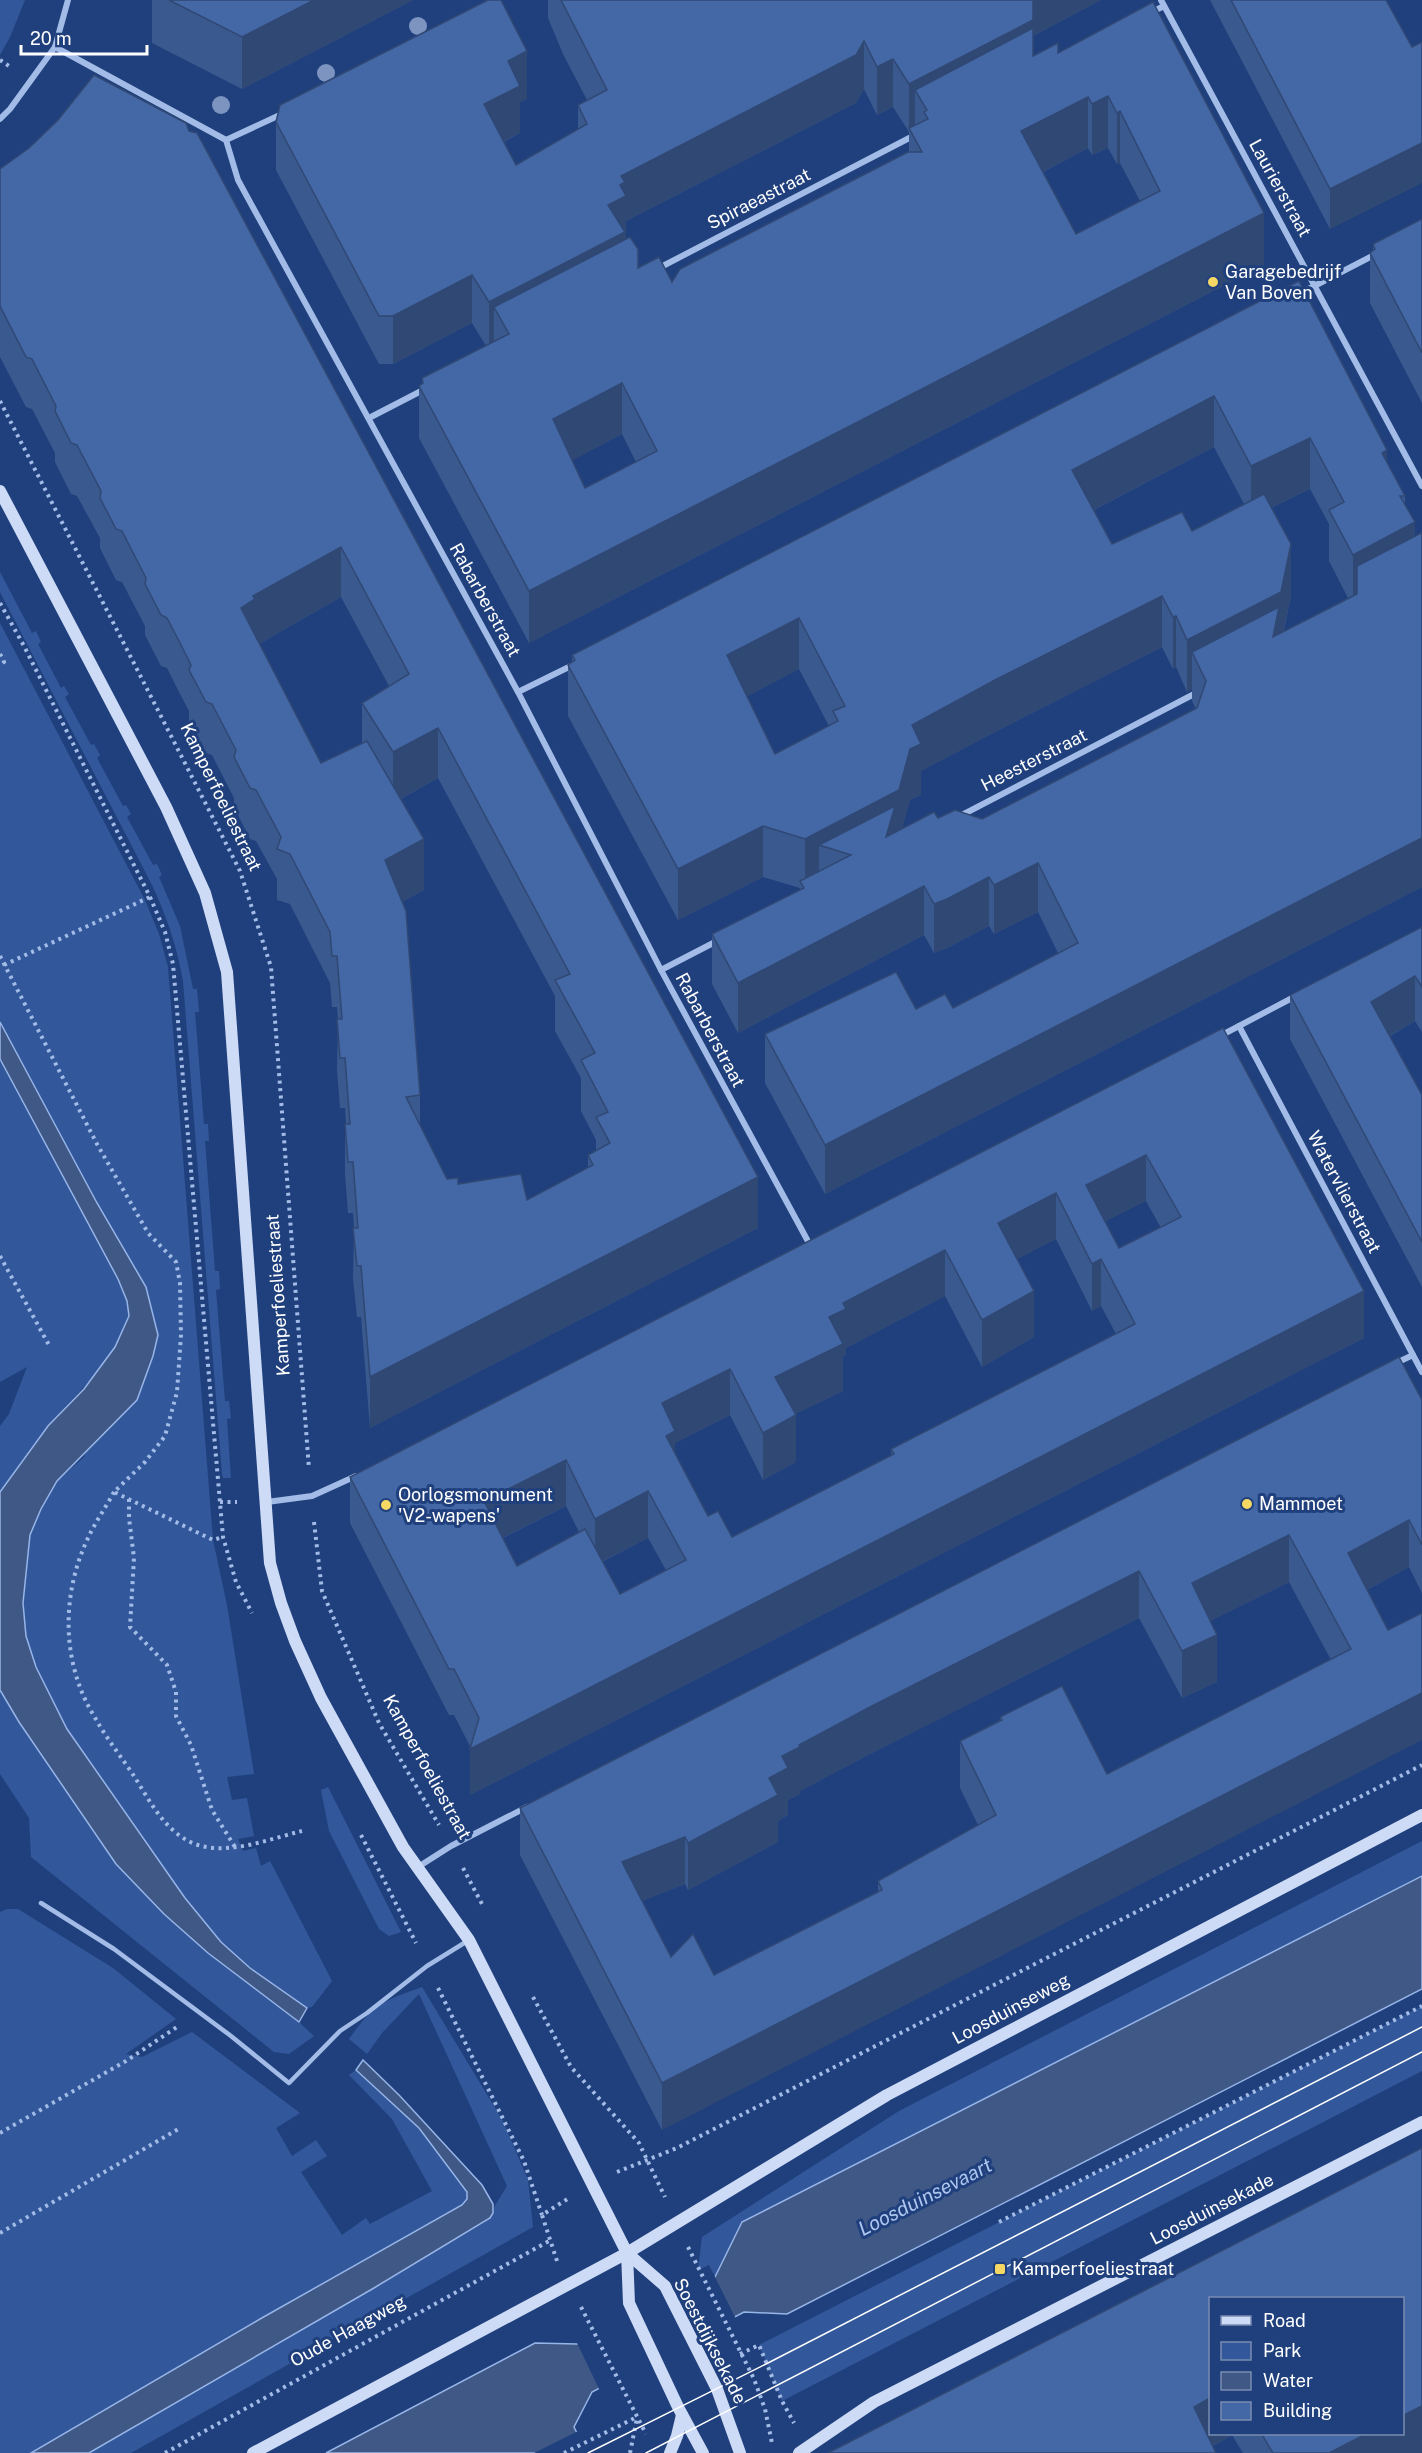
<svg xmlns="http://www.w3.org/2000/svg" width="1422" height="2453" font-family="'Public Sans',sans-serif">
  <style>
    .green { fill: #32589b }
    .water { fill: #405886; stroke: #97b5e8; stroke-width: 1.5 }
    .pier { fill: #20407d }
    .lines { fill: none; stroke-linecap: round; stroke-linejoin: round }
    .path { stroke: #a3bce7; stroke-width: 4; stroke-dasharray: 3 4.5; stroke-linecap: butt }
    .lane { stroke: #a3bce7; stroke-width: 4.5 }
    .street { stroke: #a3bce7; stroke-width: 6 }
    .secondary { stroke: #cddbf6; stroke-width: 12 }
    .tram { stroke: #fff; stroke-width: 1.5 }
    .tree { fill: #7c94bf }
    .wall { fill: #3a598e; fill-rule: evenodd }
    .shaded-wall { fill: #304874 }
    .building { fill: #4467a5; stroke: #304874; stroke-width: 1.5; fill-rule: evenodd }
    .poi-dot { fill: #f5d863; stroke: #20407d; stroke-width: 2 }
    .labels { text-anchor: middle; stroke-width: 6; stroke-linejoin: round; paint-order: stroke }
    .street-label { font-size: 18px; fill: #fff; stroke: #20407d }
    .poi-label { font-size: 18px; fill: #fff; stroke: #20407d; text-anchor: start }
    .water-label { font-size: 20px; font-style: italic; fill: #aec6ef; stroke: #20407d }
  </style>
  <rect width="100%" height="100%" fill="#20407d"/>
  <g class="green">
    <path d="M0,0H25L10,37L0,55Z"/>
    <path d="M0,572L32,633L36,631L41,642L38,644L61,688L64,686L69,694L65,697L91,745L94,744L100,755L97,758L123,806L126,805L131,814L127,817L153,865L157,864L162,875L159,877L180,926L193,989H197L199,1012H195L204,1124H208L209,1141H205L215,1271H219L220,1289L216,1290L225,1401H229L231,1418L227,1419L231,1478H223L222,1474L183,981C177,947 167,917 152,885L0,592Z"/>
    <path d="M0,623L145,900L159,934L168,967L213,1540L227,1605L254,1774L227,1777L232,1800L247,1798L254,1836L238,1839L243,1851L256,1848L261,1866L270,1861L332,1981L312,2007L307,2008L250,1968L221,1942L185,1898L67,1729L36,1667L26,1636L23,1603L30,1535L41,1509L57,1481L84,1457L146,1287L97,1203L0,1022Z"/>
    <path d="M0,1059L118,1279C123,1290 129,1301 129,1314C128,1347 70,1400 49,1425C31,1446 16,1470 0,1492V1426L9,1414L27,1367L0,1382Z"/>
    <path d="M0,1690L19,1722L164,1914L208,1953L299,2022L314,2036L289,2054L274,2052L31,1857L29,1818L0,1774Z"/>
    <path d="M328,1787L401,1932L389,1936L379,1929L329,1831L321,1790Z"/>
    <path d="M1422,1841V1876L743,2222L715,2277L709,2265L698,2270L702,2237L899,2111Z"/>
    <path d="M7,1909H18L113,1968L176,2019L126,2054L142,2057L192,2032L300,2113L276,2128L292,2156L316,2140L327,2156L301,2172L342,2235L366,2218L370,2224L432,2191L392,2119L349,2075L356,2070L419,2128L467,2192V2199L462,2205L31,2453H0V1912Z"/>
    <path d="M422,1987L503,2121L528,2180L533,2227L131,2453H89L485,2222L507,2186L419,1994L382,2033L367,2054L349,2039C375,2003 381,2002 422,1987Z"/>
    <path d="M1422,2006V2071L782,2401L759,2345Z"/>
  </g>
  <g class="water">
    <path d="M0,1022L97,1203L146,1287L158,1335L153,1356L137,1400L57,1481L41,1509L30,1535L23,1603L26,1636L36,1667L67,1729L185,1898L221,1942L250,1968L307,2008L299,2022L208,1953L164,1914L116,1864L19,1722L0,1690V1492L48,1426L84,1389L115,1347L129,1316L127,1301L118,1279L0,1059Z"/>
    <path d="M1422,1876V1989L787,2314L744,2312L592,2392L574,2427L587,2453H326L535,2343L577,2344L715,2277L742,2222Z"/>
    <path d="M363,2060L399,2095L482,2185L493,2204V2213L490,2218L374,2288L89,2453H31L260,2319L462,2205L467,2199V2192L419,2128L356,2070Z"/>
  </g>
  <g class="pier">
    <path d="M713,2273L736,2319L600,2391L576,2341Z"/>
    <path d="M579,2431L590,2453H534L576,2432Z"/>
  </g>
  <g class="lines">
    <g class="path">
      <path d="M0,60L9,66"/>
      <path d="M0,401L240,871L271,967L309,1469"/>
      <path d="M0,603L24,646L150,897L165,932L173,964L223,1537L236,1582L252,1613"/>
      <path d="M0,654L4,662L0,664"/>
      <path d="M0,956L97,1144L148,1233L176,1262L180,1283L181,1335L177,1392L165,1436L145,1462L114,1492L213,1540L223,1537"/>
      <path d="M4,965L150,897"/>
      <path d="M0,1256L50,1347"/>
      <path d="M114,1492C106,1507 96,1521 89,1536C61,1593 61,1662 94,1716C105,1736 119,1754 132,1773C149,1799 164,1832 195,1844C228,1856 269,1839 302,1831"/>
      <path d="M129,1499V1518L134,1558L130,1627L167,1665L176,1692V1716L191,1745L212,1810L235,1847"/>
      <path d="M220,1502H237"/>
      <path d="M314,1522L322,1591L379,1723L439,1825"/>
      <path d="M361,1835L416,1943"/>
      <path d="M463,1868L483,1906"/>
      <path d="M438,1988L524,2161L542,2215"/>
      <path d="M533,1997L571,2067L639,2143L665,2197"/>
      <path d="M0,2133L126,2061L177,2027"/>
      <path d="M617,2172L677,2148L1422,1765"/>
      <path d="M999,2222L1422,2006"/>
      <path d="M0,2233L180,2128"/>
      <path d="M688,2247L754,2379L765,2409L772,2443"/>
      <path d="M557,2261L542,2215L569,2198"/>
      <path d="M581,2307L646,2434"/>
      <path d="M740,2354L759,2345L782,2401L794,2423"/>
      <path d="M165,2453L549,2241"/>
      <path d="M564,2453L637,2417"/>
      <path d="M630,2453L637,2418"/>
    </g>
    <path class="lane" d="M41,1903L114,1949L231,2036L289,2083L340,2031L367,2013L427,1966L469,1940"/>
    <g class="street">
      <path d="M1161,0L1422,486"/>
      <path d="M1152,12L1164,6"/>
      <path d="M55,47L226,140L238,180L518,692L661,970L810,1245"/>
      <path d="M0,119L10,109L55,47L68,0"/>
      <path d="M226,140L282,114"/>
      <path d="M657,269L917,134"/>
      <path d="M1297,295L1376,254"/>
      <path d="M369,418L427,388"/>
      <path d="M518,692L575,664"/>
      <path d="M960,816L1198,692"/>
      <path d="M661,970L719,940"/>
      <path d="M1239,1026L1422,1372"/>
      <path d="M1220,1036L1296,996"/>
      <path d="M1394,1364L1413,1355"/>
      <path d="M267,1502L312,1496L356,1476"/>
      <path d="M418,1867L451,1846L527,1807"/>
    </g>
    <g class="secondary">
      <path d="M0,491L166,807L205,893L227,972L270,1563L281,1603L295,1641L321,1698L403,1847L469,1940L627,2253L665,2286L717,2389L740,2453"/>
      <path d="M627,2253L629,2303L678,2407L703,2453"/>
      <path d="M253,2453L627,2253L887,2095L1422,1815"/>
      <path d="M670,2453L677,2436L682,2415"/>
      <path d="M799,2453L874,2402L1422,2122"/>
    </g>
    <g class="tram">
      <path d="M588,2453L766,2364L1422,2027"/>
      <path d="M646,2453L1422,2052"/>
    </g>
  </g>
  <g class="tree">
    <circle cx="418" cy="26" r="9"/>
    <circle cx="326" cy="73" r="9"/>
    <circle cx="221" cy="105" r="9"/>
  </g>
  <g class="wall">
    <path d="M152,0H413L242,89L152,43Z"/>
    <path d="M548,0H1101L1033,36V56L1058,53L1153,2L1264,265L529,643L419,438V386L422,384V378L486,346L472,323L393,364H379L276,170V122L527,99L520,102V133L504,142L516,165L578,130V105L587,100L563,54L548,18ZM864,89L877,115L893,107L909,132V152L672,282L638,268L626,239V221L856,103ZM1088,148L1092,155L1108,148L1117,164L1120,163L1140,201L1076,234L1043,172ZM622,434L636,462L585,488L572,460Z"/>
    <path d="M1210,0H1386L1330,229Z"/>
    <path d="M189,131L758,1228L370,1428L361,1317H357L353,1279L354,1228L353,1213H348L345,1174V1124H346L345,1108H340L337,1070L338,1019L337,1007H332L330,983L290,904L277,900V879L256,841L250,839L234,807V798L212,755L206,753L189,721V711L179,692L167,668L161,666L145,635V626L122,582L116,580L100,548V538L77,496L71,494L55,462V453L32,409L26,407L0,357V169ZM341,597L389,686L362,703V743L321,763L259,644ZM438,778L555,996V1031L581,1078V1111L596,1140V1151L588,1155V1168L527,1200L458,1184L447,1179L420,1125V1095L402,902L424,890L401,799Z"/>
    <path d="M1422,219V403L1370,303V253L1373,251V244Z"/>
    <path d="M1299,281L1387,463L1405,496V506L1415,536L1422,535V887L825,1194L765,1083V1034L916,1009L953,1008L1058,953L1038,912L994,934L989,926L947,948L934,953L924,935L738,1033L712,984V934L800,890V888L763,877L678,920L568,716V665L572,662V655ZM1214,447L1244,504L1192,531L1112,544L1094,510ZM1310,489L1329,524V561L1348,598L1284,631L1291,595L1271,508ZM1162,647L1173,669L1176,667L1187,692L1192,689V701L1196,709L982,819L938,818L902,828L910,800L921,795V771L995,732ZM799,669L829,726L775,754L747,696Z"/>
    <path d="M1422,927V1032L1415,1021L1390,1036L1422,1095V1287L1290,1039V995Z"/>
    <path d="M1223,1028L1364,1338L470,1795L471,1748L454,1715H449L350,1523V1477ZM1146,1201L1161,1228L1119,1248L1105,1221ZM1056,1239L1092,1311L1101,1306L1116,1334L891,1449V1455L732,1537L708,1516L675,1454V1443L730,1415L763,1480L796,1462L795,1414L843,1391V1356L846,1355V1348L945,1296L982,1367L1034,1337L1017,1259ZM566,1506L579,1532L517,1566L503,1538ZM648,1538L666,1570L620,1594L602,1562Z"/>
    <path d="M1422,1400V1593L1409,1567L1367,1590L1388,1630L662,2130L520,1855V1808ZM1289,1582L1331,1660L1107,1774L1000,1717V1720L960,1741V1788L978,1825L878,1881V1893L714,1975L671,1957L642,1901L685,1884L688,1890L778,1842V1821L788,1815V1800L800,1794V1791L870,1754L1139,1618L1182,1698L1217,1682L1210,1621Z"/>
    <path d="M1422,2148V2453H1243L1232,2435L1213,2446L828,2453ZM1210,2298L1402,2433H1210Z"/>
  </g>
  <g class="shaded-wall">
    <path d="M314,0H413L242,89V37Z"/>
    <path d="M1033,0H1101L1033,36L927,110L915,90V129L909,128V132V84Z"/>
    <path d="M864,41V89L856,103L626,221V244L509,334L494,307V347L489,350V302L608,205L620,185L621,176Z"/>
    <path d="M527,51V99L520,102V133L484,152V104L508,61Z"/>
    <path d="M893,59V107L877,115V67Z"/>
    <path d="M1108,96V148L1092,155V104Z"/>
    <path d="M1088,97V148L1021,183V131Z"/>
    <path d="M1120,111V163L1117,164V113Z"/>
    <path d="M1422,143V183L1330,229V189Z"/>
    <path d="M1264,213V265L529,643V591Z"/>
    <path d="M472,275V323L393,364V316Z"/>
    <path d="M622,383V434L553,471V419Z"/>
    <path d="M1214,396V447L1072,521V470Z"/>
    <path d="M1310,438V489L1251,517V466Z"/>
    <path d="M1387,450V501L1382,453Z"/>
    <path d="M1415,522V573L1353,606V555Z"/>
    <path d="M1291,544V595L1281,643L1206,681L1192,652V689L1187,692V640Z"/>
    <path d="M341,547V597L255,646L241,608L253,596Z"/>
    <path d="M1162,596V647L995,732L921,771V795L910,800L899,841L851,855L819,845V882L805,890V839L912,725L995,680Z"/>
    <path d="M1176,616V667L1173,669V617Z"/>
    <path d="M799,618V669L727,707V655Z"/>
    <path d="M438,728V778L393,803V752Z"/>
    <path d="M763,826V877L678,920V869Z"/>
    <path d="M1422,838V887L825,1194V1145Z"/>
    <path d="M424,839V890L385,911V860Z"/>
    <path d="M1038,863V912L994,934V885Z"/>
    <path d="M989,877V926L947,948L934,953V904Z"/>
    <path d="M924,886V935L738,1033V983Z"/>
    <path d="M1415,976V1021L1371,1046V1002Z"/>
    <path d="M1146,1155V1201L1086,1231V1185Z"/>
    <path d="M758,1177V1228L370,1428V1377Z"/>
    <path d="M1056,1193V1239L998,1269V1223Z"/>
    <path d="M945,1250V1296L846,1348V1355L843,1356V1391L775,1424V1377L829,1317L843,1303Z"/>
    <path d="M1101,1259V1306L1092,1311V1264Z"/>
    <path d="M1034,1291V1337L982,1367V1320Z"/>
    <path d="M1364,1291V1338L470,1795V1749Z"/>
    <path d="M730,1369V1415L675,1443V1477L666,1482L662,1403Z"/>
    <path d="M796,1415V1462L763,1480V1433Z"/>
    <path d="M566,1460V1506L484,1547V1501Z"/>
    <path d="M648,1491V1538L595,1565V1519Z"/>
    <path d="M1409,1520V1567L1348,1600V1553Z"/>
    <path d="M1289,1535V1582L1192,1630V1583Z"/>
    <path d="M1139,1571V1618L870,1754L800,1791V1794L788,1800V1815L778,1821V1842L688,1890V1843L769,1778L782,1756L799,1745L870,1707Z"/>
    <path d="M1217,1635V1682L1182,1698V1651Z"/>
    <path d="M1422,1693V1740L662,2130V2083Z"/>
    <path d="M685,1837V1884L622,1909V1862Z"/>
    <path d="M1210,2398V2433H1232V2435L1200,2453L1194,2407Z"/>
    <path d="M1422,2406V2453H1329L1368,2433H1402V2416Z"/>
  </g>
  <g class="building">
    <path d="M169,0H314L242,37Z"/>
    <path d="M488,0H501L527,51L508,61L520,86L484,104L516,165L587,124L578,105L607,90L561,0H1033V20L909,84L893,59L877,67L864,41L856,55L621,176L625,182L620,185L626,196L608,205L625,232L489,302L472,275L393,316H379L276,122L280,105Z"/>
    <path d="M1231,0H1386L1412,47L1422,42V143L1330,189Z"/>
    <path d="M1153,2L1264,213L529,591L419,386L423,383L422,378L509,334L494,307L630,237L638,249V268L659,257L672,282L680,269L908,152H922L909,128L928,119L924,112L927,110L915,90L1033,28V56L1058,43V53ZM1108,96L1117,113L1120,111L1160,191L1076,234L1021,131L1088,97L1092,104ZM622,383L657,451L585,488L553,419Z"/>
    <path d="M94,75L186,123L189,131L197,133L758,1177L370,1377L361,1266H357L353,1228H358L353,1162H348L345,1124H350L345,1058H340L337,1019H342L337,956H332L330,932L290,854L277,849L281,837L256,790L250,788L234,757L236,750L212,704L206,702L189,670L191,665L179,641L167,618L161,615L145,584L146,578L122,531L116,529L100,498L101,491L77,445L71,443L55,411L56,406L32,359L26,357L0,306V169L29,148L58,120ZM341,547L409,674L362,703L393,752L438,728L570,974L555,980L595,1053L581,1060L608,1112L596,1117L610,1143L588,1155L593,1165L527,1200L521,1174L458,1184V1178L447,1179L406,1097L420,1095L406,911L385,860L424,839L367,741L321,763L241,608L255,599L253,596Z"/>
    <path d="M1422,219V353L1370,253L1375,249L1373,244Z"/>
    <path d="M1299,281L1387,450L1382,453L1405,496H1400L1415,522L1353,555L1329,510L1344,502L1310,438L1251,466L1214,396L1072,470L1112,544L1182,512L1192,531L1264,494L1291,544L1281,592L1187,640L1176,616L1173,617L1162,596L995,680L912,725L921,744L910,749L899,790L805,839L763,826L678,869L568,665L575,660L572,655ZM799,618L845,706L833,711L838,721L775,754L727,655Z"/>
    <path d="M1421,533L1422,535V838L825,1145L765,1034L896,972L916,1009L945,994L953,1008L1078,943L1038,863L994,885L989,877L947,899L934,904L924,886L738,983L712,934L804,888L800,881L851,855L819,845L895,806L886,837L934,812L938,818L955,810L982,819L1197,708L1206,681L1192,652L1279,607L1273,637L1357,594V566Z"/>
    <path d="M1422,927V987L1415,976L1371,1002L1422,1095V1242L1290,995Z"/>
    <path d="M1223,1028L1364,1291L470,1749L479,1718L454,1669H449L350,1477ZM1146,1155L1181,1217L1119,1248L1086,1185ZM1056,1193L1092,1264L1101,1259L1135,1324L891,1449L894,1454L732,1537L718,1511L708,1516L666,1436L675,1431L662,1403L730,1369L763,1433L796,1415L775,1377L843,1344L829,1317L846,1309L843,1303L945,1250L982,1320L1034,1291L998,1223ZM566,1460L595,1519L648,1491L686,1560L620,1594L585,1529L517,1566L484,1501Z"/>
    <path d="M1399,1357L1422,1400V1545L1409,1520L1348,1553L1388,1630L1422,1613V1693L662,2083L520,1808ZM1289,1535L1351,1649L1107,1774L1062,1686L1000,1717L1002,1720L960,1741L996,1815L878,1881L882,1890L714,1975L693,1934L671,1957L622,1862L685,1837L688,1843L778,1795L769,1778L788,1768L782,1756L800,1747L799,1745L870,1707L1139,1571L1182,1651L1217,1635L1192,1583Z"/>
    <path d="M1422,2148V2406L1402,2416V2298H1210V2398L1194,2407L1216,2453H828Z"/>
    <path d="M1261,2433H1368L1329,2453H1273Z"/>
  </g>
  <g class="poi-dot">
    <circle cx="1213" cy="282" r="6"/>
    <circle cx="1247" cy="1504" r="6"/>
    <circle cx="386" cy="1505" r="6"/>
    <rect x="994" y="2263" width="12" height="12" rx="3"/>
  </g>
  <g class="labels">
    <g class="street-label">
      <text transform="translate(1280 188) rotate(61)" y="6">Laurierstraat</text>
      <text transform="translate(759 199) rotate(-27)" y="6">Spiraeastraat</text>
      <text transform="translate(485 600) rotate(61)" y="6">Rabarberstraat</text>
      <text transform="translate(1034 760) rotate(-27)" y="6">Heesterstraat</text>
      <text transform="translate(221 797) rotate(64)" y="6">Kamperfoeliestraat</text>
      <text transform="translate(710 1030) rotate(62)" y="6">Rabarberstraat</text>
      <text transform="translate(1344 1192) rotate(62)" y="6">Watervlierstraat</text>
      <text transform="translate(278 1295) rotate(-94)" y="6">Kamperfoeliestraat</text>
      <text transform="translate(427 1767) rotate(61)" y="6">Kamperfoeliestraat</text>
      <text transform="translate(1011 2009) rotate(-28)" y="6">Loosduinseweg</text>
      <text transform="translate(1212 2209) rotate(-27)" y="6">Loosduinsekade</text>
      <text transform="translate(348 2331) rotate(-29)" y="6">Oude Haagweg</text>
      <text transform="translate(710 2341) rotate(63)" y="6">Soestdijksekade</text>
    </g>
    <g class="poi-label">
      <text x="1225" y="278">Garagebedrijf<tspan x="1225" dy="21">Van Boven</tspan></text>
      <text x="398" y="1501">Oorlogsmonument<tspan x="398" dy="21">'V2-wapens'</tspan></text>
      <text x="1259" y="1510">Mammoet</text>
      <text x="1012" y="2275">Kamperfoeliestraat</text>
    </g>
    <g class="water-label">
      <text transform="translate(925 2197) rotate(-27)" y="7">Loosduinsevaart</text>
    </g>
  </g>
  <rect x="1209" y="2297" width="195" height="138" fill="#20407d" stroke="#798cb1" stroke-width="1.5"/>
  <rect x="1221" y="2316" width="30" height="9" fill="#cddbf6" stroke="#798cb1" stroke-width="1.5"/>
  <text x="1263" y="2327" font-size="18" fill="#ffffff">Road</text>
  <rect x="1221" y="2342" width="30" height="18" fill="#32589b" stroke="#798cb1" stroke-width="1.5"/>
  <text x="1263" y="2357" font-size="18" fill="#ffffff">Park</text>
  <rect x="1221" y="2372" width="30" height="18" fill="#405886" stroke="#798cb1" stroke-width="1.5"/>
  <text x="1263" y="2387" font-size="18" fill="#ffffff">Water</text>
  <rect x="1221" y="2402" width="30" height="18" fill="#4467a5" stroke="#798cb1" stroke-width="1.5"/>
  <text x="1263" y="2417" font-size="18" fill="#ffffff">Building</text>
  <path d="M21 45v9h126v-9" fill="none" stroke="#ffffff" stroke-width="3"/>
  <text x="30" y="45" font-size="18" fill="#ffffff" stroke="#20407d" stroke-width="4.5" paint-order="stroke">20 m</text>
</svg>
